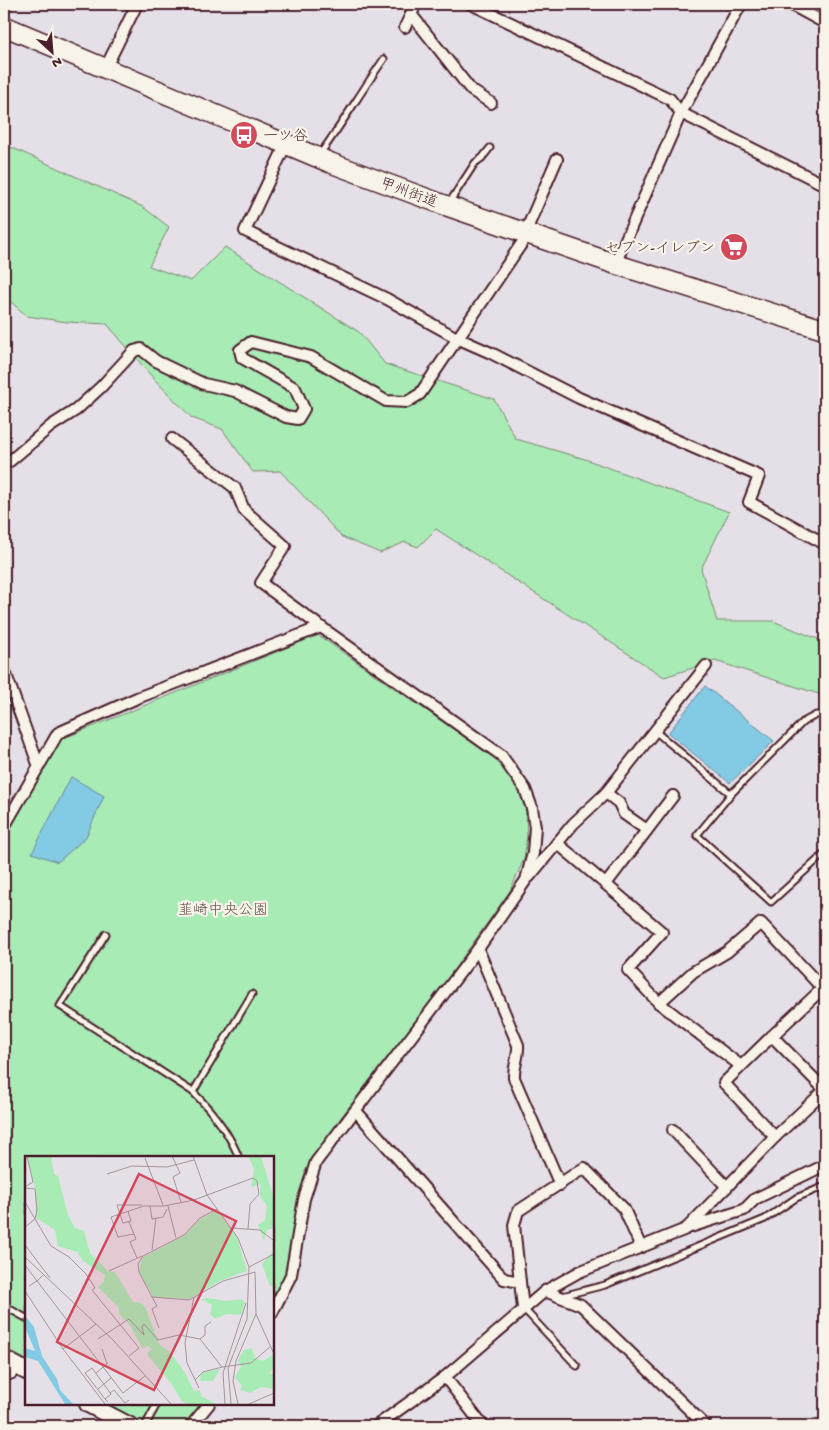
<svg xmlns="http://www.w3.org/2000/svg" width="829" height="1430" font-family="'Gochi Hand','Klee One',sans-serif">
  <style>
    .green { fill: #a8ebb5; stroke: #798570 }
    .water { fill: #83cbe4; stroke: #6c869a }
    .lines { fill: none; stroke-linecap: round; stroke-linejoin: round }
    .lane-casing { stroke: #4a1f2b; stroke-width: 9 }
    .street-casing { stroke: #4a1f2b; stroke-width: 14 }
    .primary-casing { stroke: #4a1f2b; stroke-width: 20 }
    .highway-casing { stroke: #4a1f2b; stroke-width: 22 }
    .lane { stroke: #f7f3e8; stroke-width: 5 }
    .street { stroke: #f7f3e8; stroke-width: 10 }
    .primary { stroke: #f7f3e8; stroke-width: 16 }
    .highway { stroke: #f7f3e8; stroke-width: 19 }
    .labels { text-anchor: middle; stroke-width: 4.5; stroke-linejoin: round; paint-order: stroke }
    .poi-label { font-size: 15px; fill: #4a1f2b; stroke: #f7f3e8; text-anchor: start }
    .street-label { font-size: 15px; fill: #4a1f2b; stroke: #f7f3e8 }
    .park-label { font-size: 15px; fill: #62524e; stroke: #f7f3e8 }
    .inset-road { fill: none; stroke: #a7939c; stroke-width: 1 }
    .view { fill: #d1495b; fill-opacity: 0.15; stroke: #d1495b; stroke-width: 2.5 }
    .inset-edge { fill: none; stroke: #4a1f2b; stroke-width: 2.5 }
  </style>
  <rect width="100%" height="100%" fill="#e5e0e7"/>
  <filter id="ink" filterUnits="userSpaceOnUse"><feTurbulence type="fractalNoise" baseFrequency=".02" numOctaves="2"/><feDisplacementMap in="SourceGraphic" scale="10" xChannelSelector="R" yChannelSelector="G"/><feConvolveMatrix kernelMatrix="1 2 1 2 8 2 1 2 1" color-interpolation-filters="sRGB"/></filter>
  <g filter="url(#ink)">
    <g class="green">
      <path d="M4,144L143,207L169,227L149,266L191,281L225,247L359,332L385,364L494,399L516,439L585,459L729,512L701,569L717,621H773L825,642V696L715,661L664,677L436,529L418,547L405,542L380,553L342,537L280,471L253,472L222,429L192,418L154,379L107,324L67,322L27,316L4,296Z"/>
      <path d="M318,635L496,759L519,790L526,812L527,836L524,859L510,891L443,985L342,1116L305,1171L286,1271L273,1299L272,1158H26V1365L4,1353V839L41,769L62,739Z"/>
      <path d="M100,1404H202L184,1426H143Z"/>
    </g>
    <g class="water">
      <path d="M705,686L774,741L730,783L668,733Z"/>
      <path d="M71,777L104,796L86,837L58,862L32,853Z"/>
    </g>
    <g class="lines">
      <g class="lane-casing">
        <g id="lane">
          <path d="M320,154C343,123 362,90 384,59"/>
          <path d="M449,203L475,163L482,158L490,148"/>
          <path d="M825,715H816L803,722L731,794L697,835L771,902L825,853"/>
          <path d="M656,732L731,794"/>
          <path d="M106,934L60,1006L193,1092"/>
          <path d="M239,1158C229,1132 213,1112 193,1092L252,994"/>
          <path d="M562,1296L605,1285L765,1219L796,1198L825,1186"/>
          <path d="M4,1306L26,1318"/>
          <path d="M523,1308L577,1366"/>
          <path d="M145,1426L157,1404"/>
        </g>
      </g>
      <g class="street-casing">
        <g id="street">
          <path d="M471,4L670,99L681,113L825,185"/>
          <path d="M790,4L825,23"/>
          <path d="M814,4L825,10"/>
          <path d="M411,14L471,90L491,103"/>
          <path d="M405,27L416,4"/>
          <path d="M105,69L137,4"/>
          <path d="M286,144L245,231L387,299L457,338L491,353L579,398L759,476L749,502L825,544"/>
          <path d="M615,264L681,113L741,4"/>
          <path d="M172,439L235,488L244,510L285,546L261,583L321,627"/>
          <path d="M4,458L10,461L51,426L76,410L101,387L134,351L141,349L156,361L204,384L235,391L286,417L298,419L304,409L295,388L242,358L240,350L251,342L311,357L386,401L407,402L420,394L528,234L529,224L557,159"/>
          <path d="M4,669L38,764"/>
          <path d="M606,793L619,803L624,814L647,830"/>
          <path d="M4,827L58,733L137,698L321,627L501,755L525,789L532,808L535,827L533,853L526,880L478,949L316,1162L304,1199L291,1275L272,1313"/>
          <path d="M557,843L662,932L628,970L659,1003L741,1066"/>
          <path d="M529,877L573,824L606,793L706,666"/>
          <path d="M606,884L673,796"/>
          <path d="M478,949L518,1045C519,1059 513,1066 514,1078L560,1185"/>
          <path d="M659,1003L693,972L727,952L761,923L825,991"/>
          <path d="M772,1036L823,988"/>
          <path d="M356,1111L504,1279L520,1282L523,1308"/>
          <path d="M673,1130L727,1187"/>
          <path d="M775,1137L724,1083L772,1036L825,1090"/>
          <path d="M687,1228L744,1210L755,1199L825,1165"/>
          <path d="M520,1282L514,1225L518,1211L584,1168L624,1209L641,1247"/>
          <path d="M545,1291L581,1305L706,1426"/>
          <path d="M4,1376L12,1373L16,1365"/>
          <path d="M445,1377L483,1426"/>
          <path d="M191,1426L209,1404"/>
          <path d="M376,1426L445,1377L545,1291L579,1272L686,1229L775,1137L825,1090"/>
        </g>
      </g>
      <g class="primary-casing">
        <g id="primary">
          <path d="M4,1359L26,1371"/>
          <path d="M88,1404L130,1426"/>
        </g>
      </g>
      <g class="highway-casing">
        <path id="highway" d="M4,26L331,163L447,206L615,264L825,330"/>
      </g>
      <use href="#lane" class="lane"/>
      <use href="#street" class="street"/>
      <use href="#primary" class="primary"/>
      <use href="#highway" class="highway"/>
    </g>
  </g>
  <defs>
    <g id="bus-disc" transform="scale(1.4375)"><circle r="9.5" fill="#d1495b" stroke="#f7f3e8"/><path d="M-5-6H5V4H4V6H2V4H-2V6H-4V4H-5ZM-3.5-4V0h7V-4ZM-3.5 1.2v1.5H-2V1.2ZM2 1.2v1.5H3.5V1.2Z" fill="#fff"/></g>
    <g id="supermarket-disc" transform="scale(1.4375)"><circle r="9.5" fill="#d1495b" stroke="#f7f3e8"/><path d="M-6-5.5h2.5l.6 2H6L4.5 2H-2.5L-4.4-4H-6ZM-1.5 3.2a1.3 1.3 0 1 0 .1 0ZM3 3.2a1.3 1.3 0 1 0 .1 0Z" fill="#fff"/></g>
  </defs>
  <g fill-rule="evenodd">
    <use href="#bus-disc" x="244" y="135"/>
    <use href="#supermarket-disc" x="734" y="247"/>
  </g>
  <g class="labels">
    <g class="poi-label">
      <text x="263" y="140">一ツ谷</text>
      <text x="715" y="252" text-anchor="end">セブン-イレブン</text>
    </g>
    <g class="street-label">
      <text transform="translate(409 192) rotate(20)" y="5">甲州街道</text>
    </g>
    <g class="park-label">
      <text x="223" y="914">韮崎中央公園</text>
    </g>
  </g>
  <g transform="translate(25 1156)">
    <rect width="249" height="249" fill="#e5e0e7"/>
    <path d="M2,0H26L29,18L33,20L43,59L50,72L59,75L65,97L83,115L90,116L108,146L116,147L120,151L135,189L144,195L159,215L169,235L175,234L176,240L191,248H161L156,244L146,227L124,201L122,197L127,193L123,190L117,192L105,169L94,158V152L73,131L79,126L80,119L58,105L52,96L33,90L30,74L11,62L10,33ZM223,0H236L249,43V72L242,74L239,85L233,69L240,64L242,50L235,40L236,28L226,31L229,13ZM192,54L212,81L222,115L197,124L164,143L128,141L114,116L117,102L158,80L174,64ZM247,87L249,88V130H245L237,108L248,95ZM182,142L201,145L216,143L220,146L216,159L202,158L190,163L185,158L187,149L176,143ZM227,192L230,202L238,205L247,199L249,201V211L244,218L249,217V233L236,231L225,237L215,234L217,230L210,221L216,211L213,204L219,194ZM195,213L188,225H175L176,217Z" fill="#a8ebb5"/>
    <path d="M0,160L9,171L17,200L32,223L35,234L48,248H40L13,205L0,201V192L10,195L0,171Z" fill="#83cbe4"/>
    <path class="inset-road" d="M147,0L155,17L148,21L156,46M168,0L182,39L213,82L224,111L222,163L203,212L206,248M120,2L138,49M82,18L107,10L142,11L169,4M0,31L8,26L2,0M0,32L10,33L12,54L10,63L0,71M0,46L26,90L44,101L61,118L70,132L67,134L114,192L104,200M125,50L127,63L138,61L142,53M143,50L151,82M192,53L175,62L159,79L118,100L113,108L114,116L127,141L164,144L198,125L230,116L231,158L249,198M103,55L106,65L98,67L92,49H117M104,66L111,83L105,86L112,102M206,72L235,74L248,84M109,78L93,81L86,61L119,50H139L169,44L228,22L232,25L234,38L225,48L223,73M0,89L25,122M127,94L131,62M0,101L88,184L146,248M0,109L12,125L4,130M224,111L249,98M84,115L117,100M18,119L12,125L98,237L120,220M0,135L38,193L71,168M127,141L132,150L127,153L134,172M169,141L160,187L162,207L174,232M73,183L104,163L119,179L117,171L119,168L133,184L154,179L175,183L197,211L226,207L245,191M175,183L180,179V170L186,166M38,193L80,248M77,193L82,208M71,217L83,207M170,224L178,216L197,211M73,233L86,222M85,237L89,234L100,247L104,244M80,243L86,238L67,212L60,217L80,243L83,246M200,248L198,217L221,147M213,248L208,225L211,205L231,158M224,248L249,237"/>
    <path class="view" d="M114,18L211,65L129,234L32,186Z"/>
    <rect width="249" height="249" class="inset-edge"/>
  </g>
  <rect width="829" height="1430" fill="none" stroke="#f7f3e8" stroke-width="20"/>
  <rect x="10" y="10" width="809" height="1410" fill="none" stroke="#4a1f2b" stroke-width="2" filter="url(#ink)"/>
  <g transform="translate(52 52) rotate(154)" stroke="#f7f3e8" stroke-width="4" paint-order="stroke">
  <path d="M0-4L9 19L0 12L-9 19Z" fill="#4a1f2b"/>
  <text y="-8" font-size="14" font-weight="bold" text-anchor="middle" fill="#4a1f2b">N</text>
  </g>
</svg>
